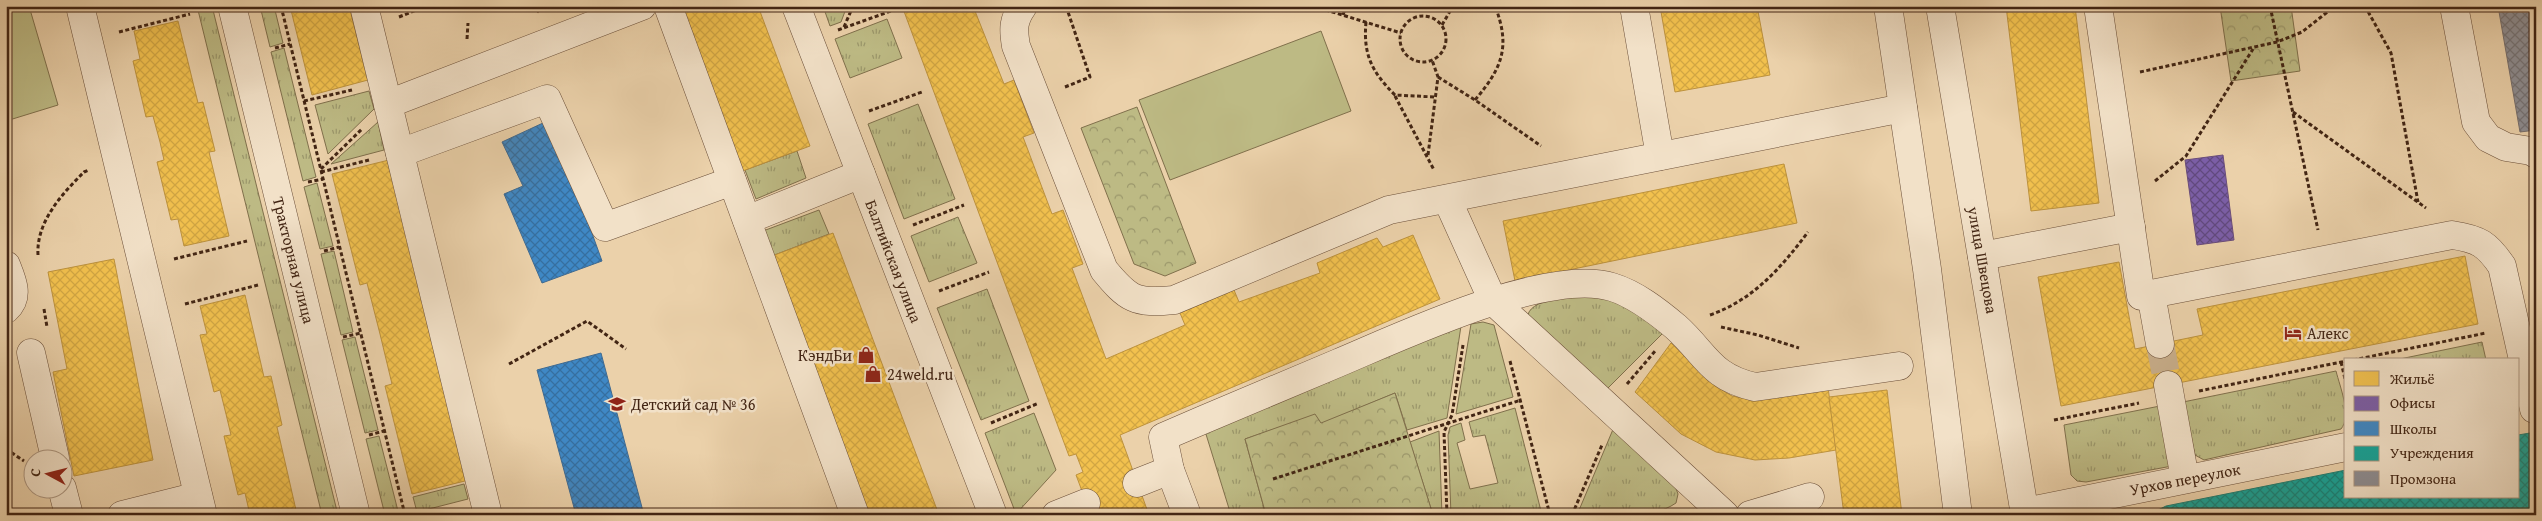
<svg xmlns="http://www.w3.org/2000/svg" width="2542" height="521" font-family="'Gentium Book Plus',serif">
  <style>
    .grass { fill: url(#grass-tufts); stroke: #80704c }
    .park { fill: url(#park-crowns); stroke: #80704c }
    .pitch { fill: #bdba84; stroke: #80704c }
    .homes { fill: url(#homes-cross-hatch); stroke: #bd923d }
    .offices { fill: url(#offices-cross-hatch); stroke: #6a4d7b }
    .schools { fill: url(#schools-cross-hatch); stroke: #406a90 }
    .public { fill: url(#public-cross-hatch); stroke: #247d70 }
    .industry { fill: url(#industry-cross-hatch); stroke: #766e6c }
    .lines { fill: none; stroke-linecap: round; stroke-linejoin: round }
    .minor-tunnel { stroke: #c9af8c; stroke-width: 28; stroke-dasharray: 28 14; stroke-linecap: butt }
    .minor-casing { stroke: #6c503a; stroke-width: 29 }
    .path { stroke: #422514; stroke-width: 3; stroke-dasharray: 4 2.5; stroke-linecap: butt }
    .minor { stroke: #f2e1c8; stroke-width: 28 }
    .labels { text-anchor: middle; stroke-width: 5; stroke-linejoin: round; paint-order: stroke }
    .street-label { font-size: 16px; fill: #422514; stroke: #f2e1c8 }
    .poi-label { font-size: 16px; fill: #422514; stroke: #f2e1c8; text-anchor: start }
  </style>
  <defs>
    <pattern id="grass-tufts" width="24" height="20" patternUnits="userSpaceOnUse" patternTransform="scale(1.25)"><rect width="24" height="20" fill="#bdba84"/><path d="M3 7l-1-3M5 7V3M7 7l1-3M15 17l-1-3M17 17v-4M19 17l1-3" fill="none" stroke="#9b976b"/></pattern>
    <pattern id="park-crowns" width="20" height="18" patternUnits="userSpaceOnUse" patternTransform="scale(1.25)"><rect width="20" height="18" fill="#bdba84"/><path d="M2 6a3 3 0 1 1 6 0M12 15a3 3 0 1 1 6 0" fill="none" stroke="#9b976b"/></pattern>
    <pattern id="homes-cross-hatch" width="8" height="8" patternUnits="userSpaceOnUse" patternTransform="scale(1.25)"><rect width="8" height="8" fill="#f2c14e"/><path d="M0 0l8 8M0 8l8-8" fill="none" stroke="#d1a643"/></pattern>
    <pattern id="offices-cross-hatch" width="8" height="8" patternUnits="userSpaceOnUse" patternTransform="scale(1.25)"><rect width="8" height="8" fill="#7b5ea7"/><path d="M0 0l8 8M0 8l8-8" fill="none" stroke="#61497f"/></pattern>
    <pattern id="schools-cross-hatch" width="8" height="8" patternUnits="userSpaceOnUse" patternTransform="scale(1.25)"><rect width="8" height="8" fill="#3f88c5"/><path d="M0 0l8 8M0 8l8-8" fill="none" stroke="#366f9f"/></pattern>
    <pattern id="public-cross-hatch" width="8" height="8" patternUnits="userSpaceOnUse" patternTransform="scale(1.25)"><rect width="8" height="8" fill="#17a398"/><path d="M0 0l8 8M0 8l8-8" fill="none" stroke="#16857b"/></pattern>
    <pattern id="industry-cross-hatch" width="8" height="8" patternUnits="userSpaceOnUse" patternTransform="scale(1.25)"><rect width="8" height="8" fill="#8d8d92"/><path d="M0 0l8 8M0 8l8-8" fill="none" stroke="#757376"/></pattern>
  </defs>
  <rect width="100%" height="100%" fill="#ebd1aa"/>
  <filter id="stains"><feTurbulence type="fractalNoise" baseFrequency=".004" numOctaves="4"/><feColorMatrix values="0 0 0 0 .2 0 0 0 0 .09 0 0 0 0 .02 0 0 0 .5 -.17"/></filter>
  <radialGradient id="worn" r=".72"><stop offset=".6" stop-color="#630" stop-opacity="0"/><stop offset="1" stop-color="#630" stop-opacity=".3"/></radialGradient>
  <g class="grass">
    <path d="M197,6H212L338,515H322Z"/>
    <path d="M260,6H274L283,43L270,47Z"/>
    <path d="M823,6H847L841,22L830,26Z"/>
    <path d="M887,19L902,58L850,78L835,39Z"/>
    <path d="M284,48L316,177L303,181L271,52Z"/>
    <path d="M369,91L374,109L328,154L315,105Z"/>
    <path d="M918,104L955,199L904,219L868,124Z"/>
    <path d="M378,122L384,150L331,164Z"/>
    <path d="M797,151L806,178L756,199L745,170Z"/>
    <path d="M317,183L333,246L320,249L304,187Z"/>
    <path d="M819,210L829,234L772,256L763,231Z"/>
    <path d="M958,217L977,263L929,282L911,236Z"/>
    <path d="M334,251L353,332L341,335L321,254Z"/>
    <path d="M987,289L1029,401L981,420L937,308Z"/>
    <path d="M1601,292L1665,331L1604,392L1528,315C1531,297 1585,294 1601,292Z"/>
    <path d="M1483,322L1494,325L1513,397L1456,414L1471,324Z"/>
    <path d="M1461,326L1447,418L1407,430L1395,393L1321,424L1315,415L1245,439L1266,515H1231L1205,431Z"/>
    <path d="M355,337L378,430L365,433L342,340Z"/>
    <path d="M2482,342L2486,360H2395Z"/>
    <path d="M2336,371C2340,387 2352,416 2341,429L2204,460L2195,455L2183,402Z"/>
    <path d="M2160,406L2172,466L2086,482L2077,481L2071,475L2064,425Z"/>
    <path d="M1515,408L1542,515H1451L1448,435L1450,427L1461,423L1465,440L1457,443L1470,489L1498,483L1485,435L1473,437L1469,422Z"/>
    <path d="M1034,413L1056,470L1016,514L985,433Z"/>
    <path d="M1614,427L1675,486L1678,494L1676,503C1650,521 1607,515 1577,515Z"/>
    <path d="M1439,431L1442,515H1433L1410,442Z"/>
    <path d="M379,436L399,515H385L366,439Z"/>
    <path d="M464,484L468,499L417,512L413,497Z"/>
  </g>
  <g class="park">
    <path d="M2220,6H2291L2300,71L2231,81Z"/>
    <path d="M1137,107L1196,263L1165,276L1134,264L1081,128Z"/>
    <path d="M1395,393L1433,515H1266L1245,439L1315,414L1321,423Z"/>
  </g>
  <g class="pitch">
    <path d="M6,6H29L58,105L6,121Z"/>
    <path d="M1321,31L1351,111L1170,180L1139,100Z"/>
  </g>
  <g class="homes">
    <path d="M290,6H349L368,80L312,95Z"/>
    <path d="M678,6H758L810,146L740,172Z"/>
    <path d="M902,6H973L1004,84L1014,80L1034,133L1023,137L1052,214L1063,210L1083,264L1072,268L1106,359L1185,325L1180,313L1234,290L1239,302L1320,273L1317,263L1377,238L1383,247L1413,235L1440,299L1120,435L1149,515H1091L1076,475L1083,472L1076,454L1069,456Z"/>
    <path d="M1660,6H1757L1770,75L1675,92Z"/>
    <path d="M2006,6H2075L2099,203L2031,211Z"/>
    <path d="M178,21L198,103L203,102L215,151L209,152L229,236L184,246L178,219L171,220L157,162L164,160L160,142L153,116L146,117L133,61L140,59L134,31Z"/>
    <path d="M389,160L469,480L412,494L385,386L392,384L380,334L367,283L360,285L332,174Z"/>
    <path d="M1784,164L1797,223L1515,281L1503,221Z"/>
    <path d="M833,233L881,361L939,515H868L772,256Z"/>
    <path d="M2465,256L2478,324L2061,406L2038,277L2119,262L2135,349L2203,335L2197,309Z"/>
    <path d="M114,259L153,460L74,476L53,372L67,369L48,272Z"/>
    <path d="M245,295L264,377L271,376L282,425L277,427L296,510L277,515H250L245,493L238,495L224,436L231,435L226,414L220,390L214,392L200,335L207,334L200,306Z"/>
    <path d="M1671,343L1715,386L1732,396L1753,400L1828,387L1836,450L1789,458L1755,460L1716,452L1681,434L1635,392Z"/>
    <path d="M1887,390L1902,515H1844L1829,397Z"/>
  </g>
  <path class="offices" d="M2223,155L2234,240L2197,245L2185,160Z"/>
  <g class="schools">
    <path d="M543,123L589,225L602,261L542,283L504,194L523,186L502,142Z"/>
    <path d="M601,353L644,515H576L537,370Z"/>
  </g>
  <path class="public" d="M2536,432V513L2148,515L2166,506L2346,470V497H2518V435Z"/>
  <path class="industry" d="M2498,6H2536V130L2520,132Z"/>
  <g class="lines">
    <path class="minor-tunnel" d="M2160,344L2168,385"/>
    <g class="minor-casing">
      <g id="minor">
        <path d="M80,6L203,515"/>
        <path d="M232,6L356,515"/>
        <path d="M364,6L488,515"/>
        <path d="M668,6L855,515"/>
        <path d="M796,6L993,515"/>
        <path d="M1023,6C1013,20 1013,29 1016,46L1104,270C1128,299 1135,304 1174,300L1389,210L1903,108"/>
        <path d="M1634,6L1660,156"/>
        <path d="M1888,6L1927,269L1958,515"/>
        <path d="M1940,6L2025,515"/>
        <path d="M2098,6L2141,296L2452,235C2479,239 2487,244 2502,266L2534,409"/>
        <path d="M2454,6L2476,122L2488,138L2506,147L2531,151L2536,154"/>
        <path d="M388,104L642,6"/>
        <path d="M400,153L547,99L605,227L732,181"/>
        <path d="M1447,199L1493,301L1725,515"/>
        <path d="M747,220L861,174"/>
        <path d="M1982,256L2131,227"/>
        <path d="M6,265C12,280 20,297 6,309"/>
        <path d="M2151,294L2160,344"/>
        <path d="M31,353L55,458"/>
        <path d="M2168,385L2185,479"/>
        <path d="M1137,483L1170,470"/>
        <path d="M62,488L69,515"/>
        <path d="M2025,512L2346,447"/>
        <path d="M122,515L198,496"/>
        <path d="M1056,515L1086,503"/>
        <path d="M1187,515L1170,470L1163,437C1221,412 1279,388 1338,363C1400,337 1547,267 1612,287C1635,294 1657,311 1676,327C1706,354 1710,377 1755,387L1899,366"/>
        <path d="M1750,515L1810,497"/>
      </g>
    </g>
    <g class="path">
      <path d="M281,6L405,515"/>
      <path d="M532,6L539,12"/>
      <path d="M1313,6L1401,33"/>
      <path d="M2270,6L2318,230"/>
      <path d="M2365,6L2391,53L2418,202"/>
      <path d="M1343,15L1346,6"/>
      <circle cx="1423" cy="39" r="23"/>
      <path d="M399,17L426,6"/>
      <path d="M1366,22C1363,55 1372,72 1395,95L1435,97"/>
      <path d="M1442,25L1453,6"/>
      <path d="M844,27L853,6"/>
      <path d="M838,30L891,11"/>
      <path d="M119,32L190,14"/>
      <path d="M467,39L468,23"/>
      <path d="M275,48L290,44"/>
      <path d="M2140,72L2277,42L2302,32L2335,6"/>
      <path d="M1438,77L1475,100L1541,146"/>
      <path d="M1065,87L1090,77L1066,6"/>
      <path d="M1395,96L1434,170"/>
      <path d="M1475,100C1502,68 1511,47 1495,6"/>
      <path d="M304,101L352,90"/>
      <path d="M869,111L922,92"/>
      <path d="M2293,112L2426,208"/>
      <path d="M1428,155L1438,77L1432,60"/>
      <path d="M321,169L362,129"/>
      <path d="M321,172L369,160"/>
      <path d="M2155,181L2186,156L2253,49"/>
      <path d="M308,182L323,179"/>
      <path d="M913,225L964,205"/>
      <path d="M324,251L339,247"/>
      <path d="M38,255C36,222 62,194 84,172L89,170"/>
      <path d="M174,259L247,241"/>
      <path d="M939,291L989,272"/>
      <path d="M185,304L258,285"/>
      <path d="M44,309L47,327"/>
      <path d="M1710,315C1753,300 1781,268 1808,232"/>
      <path d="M1721,327L1758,335L1799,348"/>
      <path d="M343,337L361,333"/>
      <path d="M2353,360L2486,333"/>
      <path d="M1510,361L1550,515"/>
      <path d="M2341,362L2346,383"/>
      <path d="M509,364L587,321L626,349"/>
      <path d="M1627,384L1656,350"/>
      <path d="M2199,391L2346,361"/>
      <path d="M2054,420L2139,403"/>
      <path d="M991,423L1039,403"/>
      <path d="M369,435L384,431"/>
      <path d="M6,449L24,461"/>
      <path d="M1273,479L1521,400"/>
      <path d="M1447,515L1444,432L1452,415L1463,345"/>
      <path d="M1572,515L1602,445"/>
    </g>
    <use href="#minor" class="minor"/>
  </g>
  <defs>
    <g id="hotel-bare" transform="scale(1.35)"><path d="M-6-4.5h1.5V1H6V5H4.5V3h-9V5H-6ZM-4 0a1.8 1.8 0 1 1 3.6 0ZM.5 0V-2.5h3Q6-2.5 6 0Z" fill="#8f2418" stroke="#f2e1c8" stroke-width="2.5" paint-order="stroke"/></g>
    <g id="shop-bare" transform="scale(1.35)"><path d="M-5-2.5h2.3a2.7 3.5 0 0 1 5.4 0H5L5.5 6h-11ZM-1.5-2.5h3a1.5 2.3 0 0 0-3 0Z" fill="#8f2418" stroke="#f2e1c8" stroke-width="2.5" paint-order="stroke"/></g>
    <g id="school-bare" transform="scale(1.35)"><path d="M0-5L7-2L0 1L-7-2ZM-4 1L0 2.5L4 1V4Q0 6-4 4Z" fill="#8f2418" stroke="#f2e1c8" stroke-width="2.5" paint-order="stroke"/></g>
  </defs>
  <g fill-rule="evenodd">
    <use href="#hotel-bare" x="2293" y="333"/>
    <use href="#shop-bare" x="866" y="355"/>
    <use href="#shop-bare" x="873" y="374"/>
    <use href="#school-bare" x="617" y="404"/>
  </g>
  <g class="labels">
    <g class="street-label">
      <text transform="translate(294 260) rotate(76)" y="6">Тракторная улица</text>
      <text transform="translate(1983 260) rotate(80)" y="6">улица Швецова</text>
      <text transform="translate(894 261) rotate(69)" y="6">Балтийская улица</text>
      <text transform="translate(2185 479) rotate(-11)" y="6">Урхов переулок</text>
    </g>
    <g class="poi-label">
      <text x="2307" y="339">Алекс</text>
      <text x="852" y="361" text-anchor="end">КэндБи</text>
      <text x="887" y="380">24weld.ru</text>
      <text x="631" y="410">Детский сад № 36</text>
    </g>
  </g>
  <rect width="2542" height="521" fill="none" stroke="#ebd1aa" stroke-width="25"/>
  <rect x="8" y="8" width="2527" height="506" fill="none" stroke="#422514" stroke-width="2.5"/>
  <rect x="12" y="12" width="2517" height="496" fill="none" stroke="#422514"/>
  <rect x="2344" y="358" width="175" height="140" fill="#f2e1c8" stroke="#ac9680"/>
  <rect x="2354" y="371" width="25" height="15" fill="#f2c14e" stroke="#ac9680"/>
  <text x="2390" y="384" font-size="15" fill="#422514">Жильё</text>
  <rect x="2354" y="396" width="25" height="15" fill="#7b5ea7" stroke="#ac9680"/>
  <text x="2390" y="408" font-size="15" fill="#422514">Офисы</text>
  <rect x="2354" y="421" width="25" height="15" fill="#3f88c5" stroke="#ac9680"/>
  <text x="2390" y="434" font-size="15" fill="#422514">Школы</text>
  <rect x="2354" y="446" width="25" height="15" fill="#17a398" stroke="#ac9680"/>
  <text x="2390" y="458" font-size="15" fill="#422514">Учреждения</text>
  <rect x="2354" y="471" width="25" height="15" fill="#8d8d92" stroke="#ac9680"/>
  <text x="2390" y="484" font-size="15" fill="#422514">Промзона</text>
  <g transform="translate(48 474) rotate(277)"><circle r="24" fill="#f2e1c8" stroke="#ac9680"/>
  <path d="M0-4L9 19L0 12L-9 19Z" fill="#8f2418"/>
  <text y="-8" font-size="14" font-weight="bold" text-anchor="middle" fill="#422514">С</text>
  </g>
  <rect width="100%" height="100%" filter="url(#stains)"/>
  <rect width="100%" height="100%" fill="url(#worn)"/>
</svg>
